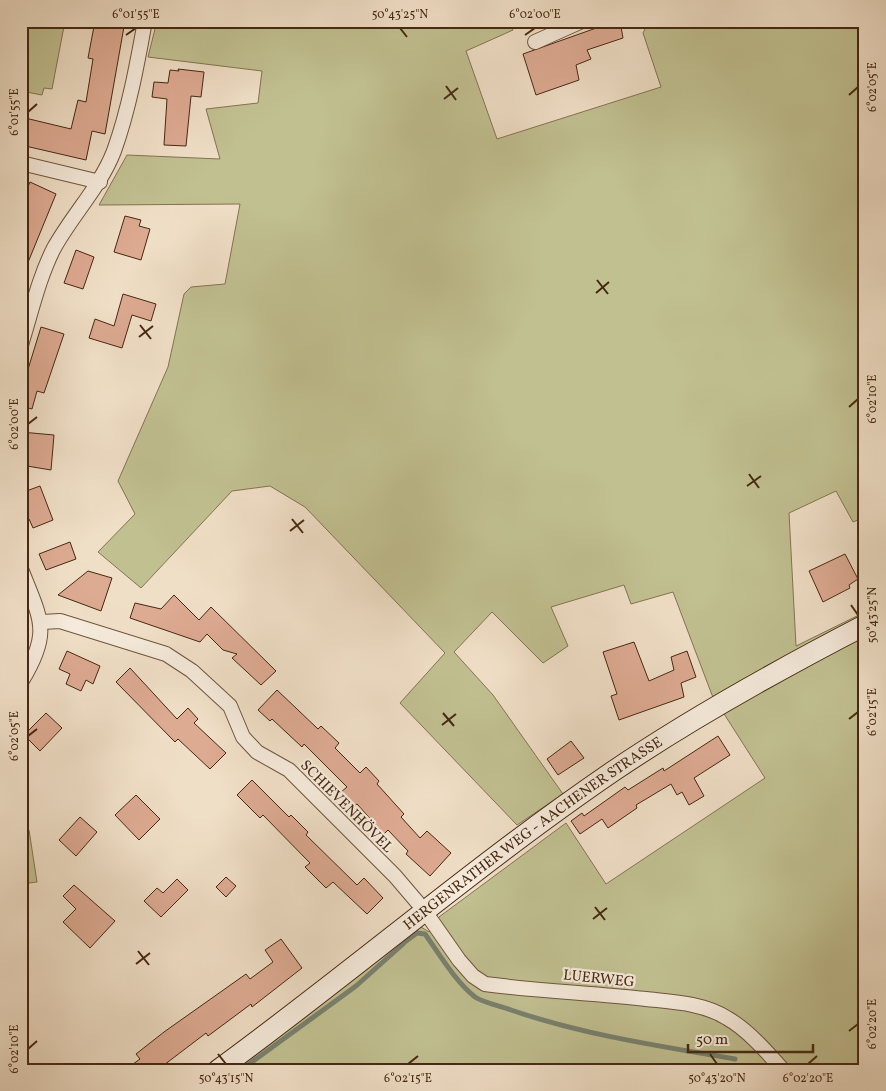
<svg xmlns="http://www.w3.org/2000/svg" width="886" height="1091" font-family="Vollkorn,serif">
  <style>
    .green { fill: #c1c091; stroke: #847451 }
    .lines { fill: none; stroke-linecap: round; stroke-linejoin: round }
    .stream { stroke: #79816f; stroke-width: 5 }
    .building { fill: #ddaa92; stroke: #462811 }
    .street-casing { stroke: #70563e; stroke-width: 16 }
    .secondary-casing { stroke: #462811; stroke-width: 22 }
    .street { stroke: #f5eadb; stroke-width: 14 }
    .secondary { stroke: #f5eadb; stroke-width: 20 }
    .ticks { fill: none; stroke: #462811; stroke-width: 2 }
    .labels { text-anchor: middle; stroke-width: 4.5; stroke-linejoin: round; paint-order: stroke }
    .street-label { font-size: 15px; fill: #462811; stroke: #f5eadb }
    .neatline { fill: none; stroke: #462811; stroke-width: 2 }
    .ticks-label { font-size: 12px; text-anchor: middle; fill: #462811 }
  </style>
  <rect width="100%" height="100%" fill="#f0dfc7"/>
  <filter id="stains"><feTurbulence type="fractalNoise" baseFrequency=".004" numOctaves="4"/><feColorMatrix values="0 0 0 0 .2 0 0 0 0 .09 0 0 0 0 .02 0 0 0 .5 -.17"/></filter>
  <radialGradient id="worn" r=".72"><stop offset=".6" stop-color="#630" stop-opacity="0"/><stop offset="1" stop-color="#630" stop-opacity=".3"/></radialGradient>
  <g class="green">
    <path d="M21,21H65L52,89L44,88L42,95L21,91Z"/>
    <path d="M157,21H510L513,30L466,51L497,139L661,87L643,33L649,21H865V517L853,522L836,491L789,513L796,646L865,612V1070H228L418,925L429,932L439,917L566,823L606,884L765,778L712,695L673,592L631,604L624,585L551,607L568,646L543,663L492,612L454,652L493,695L563,794L517,825L400,703L445,653L305,507L270,486L232,491L141,588L98,552L135,514L118,481L168,367L184,294L191,287L225,284L240,204L99,205L127,155L220,159L206,109L258,103L262,71L148,57Z"/>
    <path d="M29,830L37,882L21,884V831Z"/>
  </g>
  <g class="lines">
    <g class="stream">
      <path d="M402,944L417,933L425,934C440,955 455,981 475,997C484,1003 501,1006 511,1010C584,1035 659,1046 735,1059"/>
      <path d="M241,1070L356,986L403,944"/>
    </g>
  </g>
  <g class="building">
    <path d="M95,21H125L105,134L92,131L86,160L21,145V117L71,129L78,100L86,102L93,59L88,58Z"/>
    <path d="M616,21H620L623,38L587,50L591,59L576,65L579,80L536,95L523,54Z"/>
    <path d="M178,69L204,72L201,97L191,96L186,146L164,145L167,99L152,97L154,82L168,83L170,70L179,71Z"/>
    <path d="M30,182L56,194L22,277L21,202Z"/>
    <path d="M125,216L141,220L139,226L150,229L141,260L114,252Z"/>
    <path d="M76,250L94,257L83,289L64,283Z"/>
    <path d="M123,294L156,304L151,321L132,315L122,348L89,338L95,319L114,326Z"/>
    <path d="M41,327L64,334L44,393L37,391L32,409L21,406V392Z"/>
    <path d="M21,432L54,435L51,470L21,465Z"/>
    <path d="M40,486L53,520L33,528L29,519L25,520L21,511V493Z"/>
    <path d="M70,542L76,559L46,570L39,554Z"/>
    <path d="M845,554L858,579L849,585L850,588L823,602L809,571Z"/>
    <path d="M88,571L112,578L101,611L58,595Z"/>
    <path d="M174,595L199,620L211,607L276,671L261,685L232,658L237,654L223,650L207,634L200,642L130,618L135,603L161,609Z"/>
    <path d="M634,642L649,681L674,670L671,657L687,651L696,677L681,683L684,697L619,720L611,696L617,694L603,652Z"/>
    <path d="M67,651L100,666L93,684L86,680L81,691L66,684L70,674L59,669Z"/>
    <path d="M130,668L177,719L188,708L198,719L194,723L226,753L210,769L178,739L175,742L116,682Z"/>
    <path d="M277,690L318,729L321,726L339,743L335,748L360,773L366,767L379,781L377,784L404,814L401,817L420,838L427,831L451,853L430,876L406,854L408,851L388,830L384,834L357,804L355,805L341,792L347,787L304,744L302,747L272,719L270,721L258,710Z"/>
    <path d="M46,713L62,728L40,751L24,735Z"/>
    <path d="M718,736L730,755L694,778L704,796L689,805L682,792L677,795L671,784L636,805L637,808L608,828L602,819L580,834L571,821L582,813L584,816L625,787L628,790L663,768L664,771Z"/>
    <path d="M571,741L584,758L558,775L547,759Z"/>
    <path d="M252,780L289,817L291,815L308,832L306,835L357,885L364,878L383,898L367,914L333,882L326,888L305,867L310,863L263,815L260,818L237,795Z"/>
    <path d="M136,795L160,819L139,840L115,815Z"/>
    <path d="M80,817L97,832L76,856L59,840Z"/>
    <path d="M226,877L236,886L226,897L216,887Z"/>
    <path d="M177,879L188,890L161,917L144,901L157,888L163,893Z"/>
    <path d="M74,885L115,921L90,948L63,922L76,909L63,896Z"/>
    <path d="M281,939L302,968L252,1007L251,1004L208,1036L206,1033L164,1065L167,1070H125L140,1059L136,1054L164,1032L246,974L250,979L273,962L265,950Z"/>
  </g>
  <g class="lines">
    <g class="street-casing">
      <g id="street">
        <path d="M535,42L582,21"/>
        <path d="M21,163L100,182"/>
        <path d="M21,345C31,313 39,277 54,248C73,214 100,187 114,151C129,109 137,65 145,21"/>
        <path d="M21,569C41,620 52,632 21,682"/>
        <path d="M42,622L60,621L166,654L192,671L230,706L243,737L257,752L289,770L395,876L424,910L459,960L473,976L485,984C538,991 592,993 646,999C673,1002 703,1003 727,1018C748,1030 767,1052 783,1070"/>
      </g>
    </g>
    <g class="secondary-casing">
      <g id="secondary">
        <path id="s1" d="M218,1070C351,973 476,865 612,772C693,717 778,670 865,625"/>
      </g>
    </g>
    <use href="#street" class="street"/>
    <use href="#secondary" class="secondary"/>
  </g>
  <path class="ticks" d="M400,28L407,37M126,35L136,28M525,35L535,28M446,86L456,100M849,95L858,87M444,99L458,88M28,112L37,104M597,280L608,294M596,293L609,282M140,325L151,339M139,337L153,326M849,407L858,399M28,424L37,417M749,474L759,488M747,486L761,476M292,519L303,533M290,531L304,520M851,605L858,615M443,713L454,726M849,719L858,712M442,725L456,714M28,736L37,729M595,907L605,920M593,919L607,908M138,951L149,965M136,964L150,953M849,1031L858,1024M28,1049L37,1041M218,1054L226,1064M710,1054L717,1064M408,1064L418,1056M808,1064L817,1056"/>
  <g class="labels">
    <g class="street-label">
      <text transform="translate(347 806) rotate(45)" y="5">SCHIEVENHÖVEL</text>
      <text dy="5" stroke="none"><textPath href="#s1" startOffset="394">HERGENRATHER WEG - AACHENER STRASSE</textPath></text>
      <text transform="translate(599 978) rotate(6)" y="5">LUERWEG</text>
    </g>
  </g>
  <rect width="886" height="1091" fill="none" stroke="#f0dfc7" stroke-width="55"/>
  <path d="M688 1044v8h125v-8" fill="none" stroke="#462811" stroke-width="2.5"/>
  <text x="696" y="1044" font-size="15" fill="#462811" stroke="#f5eadb" stroke-width="4" paint-order="stroke">50 m</text>
  <rect x="28" y="28" width="830" height="1036" class="neatline"/>
  <g class="ticks-label">
    <text x="136" y="18">6°01'55"E</text>
    <text x="400" y="18">50°43'25"N</text>
    <text x="535" y="18">6°02'00"E</text>
    <text transform="translate(872 87) rotate(-90)" y="4">6°02'05"E</text>
    <text transform="translate(14 112) rotate(-90)" y="4">6°01'55"E</text>
    <text transform="translate(872 399) rotate(-90)" y="4">6°02'10"E</text>
    <text transform="translate(14 424) rotate(-90)" y="4">6°02'00"E</text>
    <text transform="translate(872 615) rotate(-90)" y="4">50°43'25"N</text>
    <text transform="translate(872 712) rotate(-90)" y="4">6°02'15"E</text>
    <text transform="translate(14 736) rotate(-90)" y="4">6°02'05"E</text>
    <text transform="translate(872 1024) rotate(-90)" y="4">6°02'20"E</text>
    <text transform="translate(14 1049) rotate(-90)" y="4">6°02'10"E</text>
    <text x="226" y="1082">50°43'15"N</text>
    <text x="408" y="1082">6°02'15"E</text>
    <text x="717" y="1082">50°43'20"N</text>
    <text x="808" y="1082">6°02'20"E</text>
  </g>
  <rect width="100%" height="100%" filter="url(#stains)"/>
  <rect width="100%" height="100%" fill="url(#worn)"/>
</svg>
